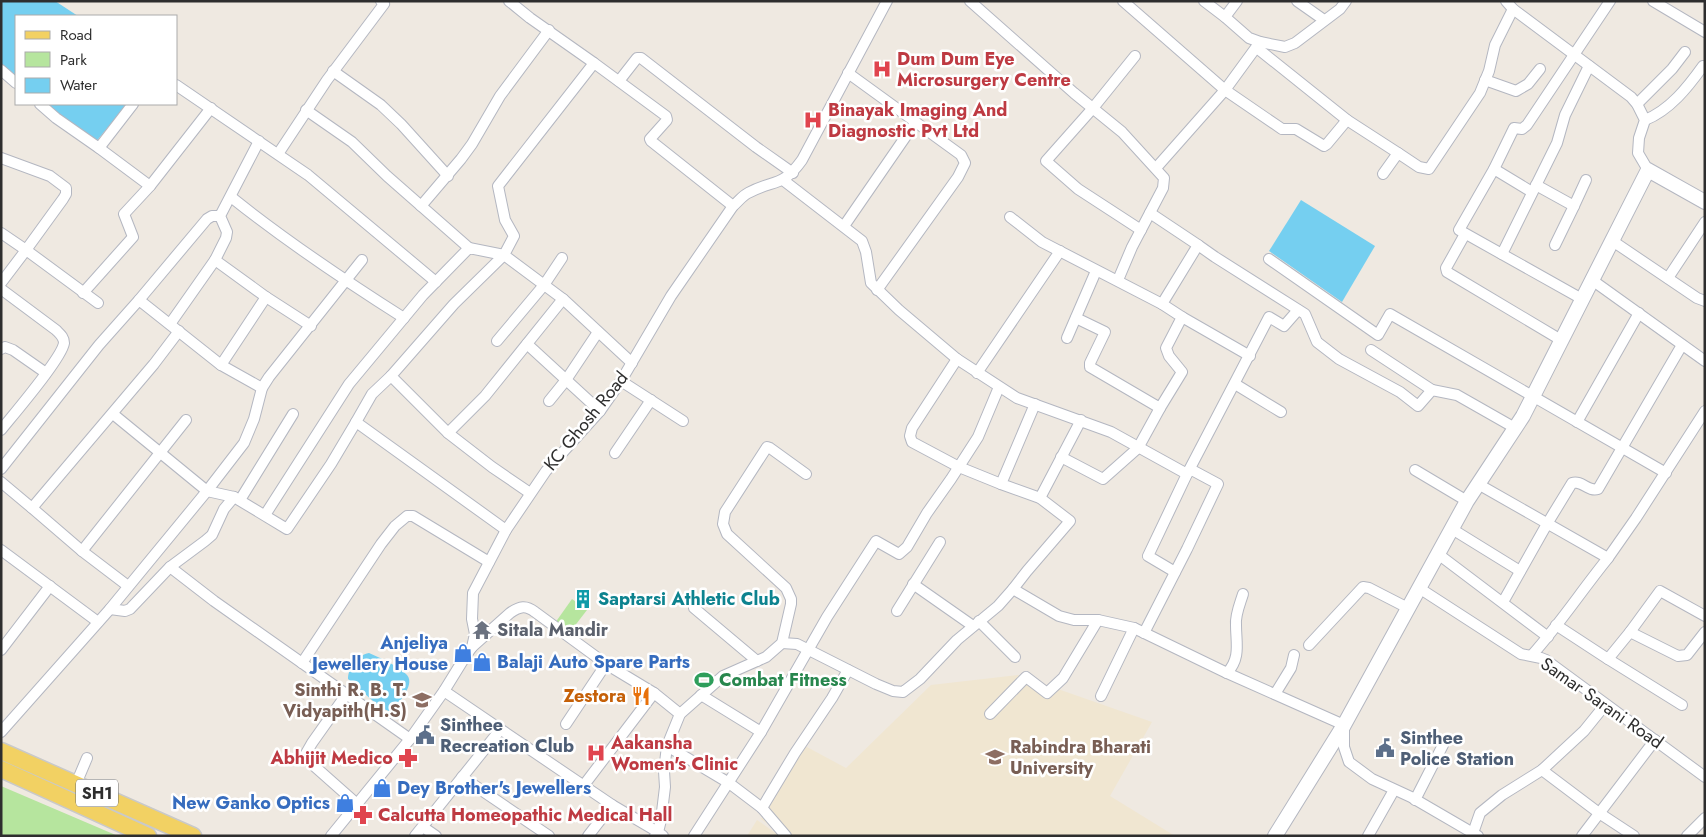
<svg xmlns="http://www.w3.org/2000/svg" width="1706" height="837" font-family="Jost,sans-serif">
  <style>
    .education { fill: #f0e6d1 }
    .green { fill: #b6e59e }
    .water { fill: #75cff0 }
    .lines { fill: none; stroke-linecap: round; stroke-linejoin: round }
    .minor-casing { stroke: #b4b7c1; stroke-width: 12 }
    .tertiary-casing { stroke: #b4b7c1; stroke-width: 16 }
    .primary-casing { stroke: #c9c9c9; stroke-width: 19 }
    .minor { stroke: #fff; stroke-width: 10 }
    .tertiary { stroke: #fff; stroke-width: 14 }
    .primary { stroke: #f2d163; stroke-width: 16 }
    .labels { text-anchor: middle; stroke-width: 5; stroke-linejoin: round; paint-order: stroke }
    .shield { fill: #fff; stroke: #6d6d6d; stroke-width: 1 }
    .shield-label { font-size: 16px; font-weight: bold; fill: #2e2e2e }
    .health-label { font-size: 18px; font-weight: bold; fill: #be3a42; stroke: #fff; text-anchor: start }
    .street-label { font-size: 18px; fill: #2e2e2e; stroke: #fff }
    .culture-label { font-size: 18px; font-weight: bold; fill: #0d838f; stroke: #fff; text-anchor: start }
    .worship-label { font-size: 18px; font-weight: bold; fill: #5b616d; stroke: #fff; text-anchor: start }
    .shop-label { font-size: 18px; font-weight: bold; fill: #366cbe; stroke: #fff; text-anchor: end }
    .leisure-label { font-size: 18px; font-weight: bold; fill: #27864d; stroke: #fff; text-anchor: start }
    .education-label { font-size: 18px; font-weight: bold; fill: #785e54; stroke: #fff; text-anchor: end }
    .food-label { font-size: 18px; font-weight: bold; fill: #c56008; stroke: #fff; text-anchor: end }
    .service-label { font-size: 18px; font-weight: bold; fill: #4e5e75; stroke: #fff; text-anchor: start }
  </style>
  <rect width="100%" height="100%" fill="#efe9e1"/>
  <g class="education">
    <path d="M1018,675L1152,722L1110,796L1175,836H785L761,819L805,746L846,768L931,685Z"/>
    <path d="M757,820L780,836H747Z"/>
  </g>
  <g class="green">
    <path d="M572,599L587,610L570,632L555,623Z"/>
    <path d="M1,786L118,836H1Z"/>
  </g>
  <g class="water">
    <path d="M1,1H55L78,16H16V78L1,64Z"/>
    <path d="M44,104H127L95,143Z"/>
    <path d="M1301,200L1375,246L1342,302L1269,251Z"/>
    <path d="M369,653C380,658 399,666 407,675C412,681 408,688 405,694C400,701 396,707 389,711L381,708L348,679C348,668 357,655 369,653Z"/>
  </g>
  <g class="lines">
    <g class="minor-casing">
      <g id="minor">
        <path d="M509,1L530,18L594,63L498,186L505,220L514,236L504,255L563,299L485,396L448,433L492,467L530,493"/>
        <path d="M970,1L1074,93L1122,132L1164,178L1163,188L1132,247L1118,280"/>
        <path d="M1123,1L1225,90L1156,168"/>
        <path d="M1204,1L1225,17L1249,38L1260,42L1285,47L1295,43L1340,9L1346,1"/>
        <path d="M1297,1L1324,20"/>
        <path d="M1506,1L1513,9L1631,97L1637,104L1645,120L1639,138L1638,153L1648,170"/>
        <path d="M1653,1L1705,32"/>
        <path d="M1225,17L1237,1"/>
        <path d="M1260,42L1225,90L1282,129H1296L1324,146L1327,144L1347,120L1398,153"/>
        <path d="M1257,48L1347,120"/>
        <path d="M1135,56L1093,108L1046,161L1078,189L1141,230"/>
        <path d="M594,63L666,116L667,120L650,139L651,141L733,206"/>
        <path d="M1,70L16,83"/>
        <path d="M333,71L381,105L401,124L448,176"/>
        <path d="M848,73L961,155L965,163L958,177L877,290"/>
        <path d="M1485,80L1516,91L1528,84L1540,69"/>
        <path d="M619,81L637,58H641L756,147L793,173"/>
        <path d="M176,85L308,175L436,282"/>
        <path d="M40,104L56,118L99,148L133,104"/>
        <path d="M1637,104L1672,69L1685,52"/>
        <path d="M306,110L352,142L387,176L469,248"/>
        <path d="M1645,120C1670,110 1688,87 1703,66"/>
        <path d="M259,141L220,216L227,232L226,238L215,260L266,297L311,326"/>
        <path d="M99,148L150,186"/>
        <path d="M278,154L327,80L384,4L381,1"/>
        <path d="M1,158L50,176L66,188V194L63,199L26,250L98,303"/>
        <path d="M1494,169L1532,192"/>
        <path d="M1383,174L1398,153L1419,167L1429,169L1480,93L1489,71L1495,45L1513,9"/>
        <path d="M783,180L862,241L866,252L871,283L899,310L957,359L1017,398L1111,432L1187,474L1148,556L1175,572"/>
        <path d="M1536,185L1574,206L1586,180"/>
        <path d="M231,197C286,241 344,280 404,318"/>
        <path d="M421,206L461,159L472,144L500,96L549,30"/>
        <path d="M1150,213L1198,245"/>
        <path d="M1010,217L1042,242L1162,304L1198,245L1215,257L1305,314L1317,342L1339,359L1400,392L1418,406L1432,390L1457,395L1515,428"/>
        <path d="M844,226L915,123"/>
        <path d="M1,233L26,250L1,283"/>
        <path d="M1465,234L1446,268L1447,272L1561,340"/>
        <path d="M1611,240L1697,298L1705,301"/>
        <path d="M1555,245L1574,206"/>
        <path d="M1502,254L1557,143L1565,115L1589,66"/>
        <path d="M1269,259L1378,335L1390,314L1666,473"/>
        <path d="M1668,278L1705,222"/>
        <path d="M1592,280L1705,361"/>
        <path d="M1,289L56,330C60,334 64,337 64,343C62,358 13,415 1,430"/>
        <path d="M83,293L133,237L124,214L150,186L211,108"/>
        <path d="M563,299L632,363"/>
        <path d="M1582,299L1459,230L1494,169L1514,128L1522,129L1527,125L1610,1"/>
        <path d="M139,300L207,219L212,216H220"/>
        <path d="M1182,317L1250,356"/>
        <path d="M1076,318L1105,332L1090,363V367L1160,408L1182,372L1169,356L1166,348L1182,317L1162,304"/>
        <path d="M170,324L215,260"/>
        <path d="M1067,338L1096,271"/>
        <path d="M497,341L544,285L562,258"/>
        <path d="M527,344L600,411"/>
        <path d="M1,349L5,347L13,350L46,373"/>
        <path d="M1371,350L1432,390"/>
        <path d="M957,359L912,428L910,436L912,442L959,467L1001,484"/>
        <path d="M221,365L266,297"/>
        <path d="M977,373L1060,251"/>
        <path d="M391,376L372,394L356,422L506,530"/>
        <path d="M621,381L683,421"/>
        <path d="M1235,384L1281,412"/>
        <path d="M549,401L566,380L598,332"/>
        <path d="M113,414L207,491L234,497"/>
        <path d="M1577,422L1639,313"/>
        <path d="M448,433L391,376L454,304L504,255"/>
        <path d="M615,453L651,400"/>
        <path d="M1061,457L1103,479L1138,448L1160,408"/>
        <path d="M1,469L99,345L139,300L221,365L262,388"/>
        <path d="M1415,470L1467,501"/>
        <path d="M1187,474L1269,317L1284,326L1298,310"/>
        <path d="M1,482L32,508"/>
        <path d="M1478,484L1608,558C1582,590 1559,625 1532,655"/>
        <path d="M1040,498L1081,420"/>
        <path d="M240,500L293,414"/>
        <path d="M265,515L349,384L423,295L469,248L504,255"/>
        <path d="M1452,529L1520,571"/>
        <path d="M1,550L98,622"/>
        <path d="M82,551L186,420"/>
        <path d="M1438,554L1548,637"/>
        <path d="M1608,558L1636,518L1705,411"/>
        <path d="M170,567L214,601L410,739"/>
        <path d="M913,584L973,626"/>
        <path d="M128,586L82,551L32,508L154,364L179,331"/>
        <path d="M1419,588L1521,654L1541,658L1546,660L1705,777"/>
        <path d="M1013,589L1027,571L1070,521L1040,498L1001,484L1035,404"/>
        <path d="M1503,602L1547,524L1572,483C1582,480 1588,492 1598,489L1682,345"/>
        <path d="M694,608L757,661"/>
        <path d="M110,609L125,611L130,609L170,567L205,541L212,535L224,509L234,497L287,529L331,464L356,422"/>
        <path d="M897,611L940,542"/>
        <path d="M979,621L1015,657"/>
        <path d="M1556,625L1608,659L1630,632L1678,656L1687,655L1705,632"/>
        <path d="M1630,632L1660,591L1705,616"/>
        <path d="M1144,633L1187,549L1218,484L1190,469"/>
        <path d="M782,643L797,644L876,684L893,691L903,692L920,679L957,640L998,606L1013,589L1059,616L1074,620H1098L1134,628L1227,673L1344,725V747L1349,762L1372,779L1411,797L1478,836"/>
        <path d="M1309,645L1363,587L1369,588L1408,608"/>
        <path d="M472,647L510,613C520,606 526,605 535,612L606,664L654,693"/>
        <path d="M1,650L50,586"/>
        <path d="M1608,659L1682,705"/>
        <path d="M302,663L381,544L395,526L407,516H413L489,562"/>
        <path d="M1227,673C1241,658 1236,643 1236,625C1235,615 1240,604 1243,594"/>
        <path d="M444,691L612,805L658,832L655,836"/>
        <path d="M1275,694L1291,668L1294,655"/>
        <path d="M346,695L312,743L304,757L357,804"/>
        <path d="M701,695L761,732"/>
        <path d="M1101,696L1134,628"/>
        <path d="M990,714L1026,677L1047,693L1063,678L1098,620"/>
        <path d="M566,724L606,664"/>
        <path d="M1,732L110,609L207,491L244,443L254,419L262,388L269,377L362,260"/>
        <path d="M667,746L729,783L762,808L786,836"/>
        <path d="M1542,770L1599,813L1634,836"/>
        <path d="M462,777L549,836"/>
        <path d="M76,784L87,758"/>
        <path d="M584,785L654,693L680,714"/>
        <path d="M1415,800L1444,743"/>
        <path d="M762,808L795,753L832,698L848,670"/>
        <path d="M423,827L436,836"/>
        <path d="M1473,833L1480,813L1502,795L1542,770L1584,731L1605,705"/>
        <path d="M331,836L410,739L444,691L465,657L472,647L475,634L472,619L473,593L506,530L546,471L600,411L621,381L671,296L733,206C738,202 742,196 748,193C774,179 782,188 802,160L887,1"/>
        <path d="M415,836L500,730"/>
        <path d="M588,836L612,805"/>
        <path d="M663,836L658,832L661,820L665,787L664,771L667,746L680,714L723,676L766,657L782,643L791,604V599L786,588L727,534L723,524L725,512L767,447L770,448L806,474"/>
        <path d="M694,836L761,732L827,617L876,541L899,554L907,547L927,513L951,479L978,437L999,387"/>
        <path d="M1368,836L1394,790"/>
        <path d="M1582,836L1655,740"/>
        <path d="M1687,836L1705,818"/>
      </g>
    </g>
    <g class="tertiary-casing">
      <path id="tertiary" d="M1275,836L1344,725L1467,501L1523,416L1648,170L1705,202"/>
    </g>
    <g class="primary-casing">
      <g id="primary">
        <path d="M1,751L193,836"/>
        <path d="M1,769L148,836"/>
      </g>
    </g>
    <use href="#minor" class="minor"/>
    <use href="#tertiary" class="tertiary"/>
    <use href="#primary" class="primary"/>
  </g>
  <defs>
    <g id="hospital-bare" transform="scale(1.5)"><path d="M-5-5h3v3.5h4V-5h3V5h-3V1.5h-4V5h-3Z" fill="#e0444e" stroke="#fff" stroke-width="2.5" paint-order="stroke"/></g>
    <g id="building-bare" transform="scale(1.5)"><path d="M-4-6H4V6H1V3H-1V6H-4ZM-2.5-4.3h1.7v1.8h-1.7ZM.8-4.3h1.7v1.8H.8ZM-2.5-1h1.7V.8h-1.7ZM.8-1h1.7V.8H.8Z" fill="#0f9aa8" stroke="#fff" stroke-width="2.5" paint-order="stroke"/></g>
    <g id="temple-bare" transform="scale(1.5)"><path d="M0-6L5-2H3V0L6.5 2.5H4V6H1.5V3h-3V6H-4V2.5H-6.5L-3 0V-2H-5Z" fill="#6b7280" stroke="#fff" stroke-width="2.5" paint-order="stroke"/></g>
    <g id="shop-bare" transform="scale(1.5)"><path d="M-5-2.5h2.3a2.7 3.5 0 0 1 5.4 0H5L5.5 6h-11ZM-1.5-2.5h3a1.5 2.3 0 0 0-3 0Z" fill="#3f7fe0" stroke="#fff" stroke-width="2.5" paint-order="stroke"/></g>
    <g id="stadium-bare" transform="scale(1.5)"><path d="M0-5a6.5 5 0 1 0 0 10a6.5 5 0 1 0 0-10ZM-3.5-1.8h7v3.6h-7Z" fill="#2e9e5b" stroke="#fff" stroke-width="2.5" paint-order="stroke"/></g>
    <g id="restaurant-bare" transform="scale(1.5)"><path d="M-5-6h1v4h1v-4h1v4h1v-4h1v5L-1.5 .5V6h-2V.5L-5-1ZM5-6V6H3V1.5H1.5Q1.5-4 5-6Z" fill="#e8710a" stroke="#fff" stroke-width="2.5" paint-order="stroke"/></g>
    <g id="school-bare" transform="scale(1.5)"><path d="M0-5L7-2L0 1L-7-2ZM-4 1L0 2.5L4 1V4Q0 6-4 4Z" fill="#8d6e63" stroke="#fff" stroke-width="2.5" paint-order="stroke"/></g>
    <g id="civic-bare" transform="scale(1.5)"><path d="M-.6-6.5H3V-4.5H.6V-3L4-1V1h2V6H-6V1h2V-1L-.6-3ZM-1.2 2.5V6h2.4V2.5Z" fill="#5c6f8a" stroke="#fff" stroke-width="2.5" paint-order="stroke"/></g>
    <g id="university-bare" transform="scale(1.5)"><path d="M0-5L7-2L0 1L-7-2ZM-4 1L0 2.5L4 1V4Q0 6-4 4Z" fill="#8d6e63" stroke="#fff" stroke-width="2.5" paint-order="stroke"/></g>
    <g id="pharmacy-bare" transform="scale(1.5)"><path d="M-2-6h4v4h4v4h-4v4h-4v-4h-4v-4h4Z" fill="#e0444e" stroke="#fff" stroke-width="2.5" paint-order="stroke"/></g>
  </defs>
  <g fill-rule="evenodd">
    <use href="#hospital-bare" x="882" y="69"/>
    <use href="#hospital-bare" x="813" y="120"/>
    <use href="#building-bare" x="583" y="599"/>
    <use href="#temple-bare" x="482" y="630"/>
    <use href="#shop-bare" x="463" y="653"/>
    <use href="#shop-bare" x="482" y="662"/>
    <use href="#stadium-bare" x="704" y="680"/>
    <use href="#restaurant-bare" x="641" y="696"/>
    <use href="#school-bare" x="422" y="700"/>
    <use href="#civic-bare" x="425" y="735"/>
    <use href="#civic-bare" x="1385" y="748"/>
    <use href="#hospital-bare" x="596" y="753"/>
    <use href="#university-bare" x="995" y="757"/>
    <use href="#pharmacy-bare" x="408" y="758"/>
    <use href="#shop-bare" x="382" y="788"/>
    <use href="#shop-bare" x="345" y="803"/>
    <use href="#pharmacy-bare" x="363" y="815"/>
  </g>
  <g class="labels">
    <rect class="shield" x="76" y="779.5" width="42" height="27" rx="4"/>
    <g class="shield-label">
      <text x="97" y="799">SH1</text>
    </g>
    <g class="health-label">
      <text x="897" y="65">Dum Dum Eye<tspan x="897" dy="21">Microsurgery Centre</tspan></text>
      <text x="828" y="116">Binayak Imaging And<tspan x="828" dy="21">Diagnostic Pvt Ltd</tspan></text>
      <text x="611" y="749">Aakansha<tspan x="611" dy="21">Women's Clinic</tspan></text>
      <text x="393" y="764" text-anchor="end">Abhijit Medico</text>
      <text x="378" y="821">Calcutta Homeopathic Medical Hall</text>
    </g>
    <g class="street-label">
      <text transform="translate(586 421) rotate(-51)" y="6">KC Ghosh Road</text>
      <text transform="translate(1602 703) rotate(35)" y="6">Samar Sarani Road</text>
    </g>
    <g class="culture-label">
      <text x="598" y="605">Saptarsi Athletic Club</text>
    </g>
    <g class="worship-label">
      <text x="497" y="636">Sitala Mandir</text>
    </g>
    <g class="shop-label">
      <text x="448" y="649">Anjeliya<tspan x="448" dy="21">Jewellery House</tspan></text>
      <text x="497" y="668" text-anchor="start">Balaji Auto Spare Parts</text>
      <text x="397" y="794" text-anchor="start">Dey Brother's Jewellers</text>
      <text x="330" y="809">New Ganko Optics</text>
    </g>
    <g class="leisure-label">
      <text x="719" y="686">Combat Fitness</text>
    </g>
    <g class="education-label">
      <text x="407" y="696">Sinthi R. B. T.<tspan x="407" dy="21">Vidyapith(H.S)</tspan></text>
      <text x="1010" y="753" text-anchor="start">Rabindra Bharati<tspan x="1010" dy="21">University</tspan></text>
    </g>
    <g class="food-label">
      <text x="626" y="702">Zestora</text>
    </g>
    <g class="service-label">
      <text x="440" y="731">Sinthee<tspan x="440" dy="21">Recreation Club</tspan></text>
      <text x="1400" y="744">Sinthee<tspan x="1400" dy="21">Police Station</tspan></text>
    </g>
  </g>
  <rect width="1706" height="837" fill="none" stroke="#2e2e2e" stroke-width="5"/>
  <rect x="15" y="15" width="162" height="90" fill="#ffffff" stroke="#ababab"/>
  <rect x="25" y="31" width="25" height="8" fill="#f2d163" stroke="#ababab"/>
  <text x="60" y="40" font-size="15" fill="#2e2e2e">Road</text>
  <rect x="25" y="52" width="25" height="15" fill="#b6e59e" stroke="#ababab"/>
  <text x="60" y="65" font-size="15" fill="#2e2e2e">Park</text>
  <rect x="25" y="78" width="25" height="15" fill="#75cff0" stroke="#ababab"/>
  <text x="60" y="90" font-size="15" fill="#2e2e2e">Water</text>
</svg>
